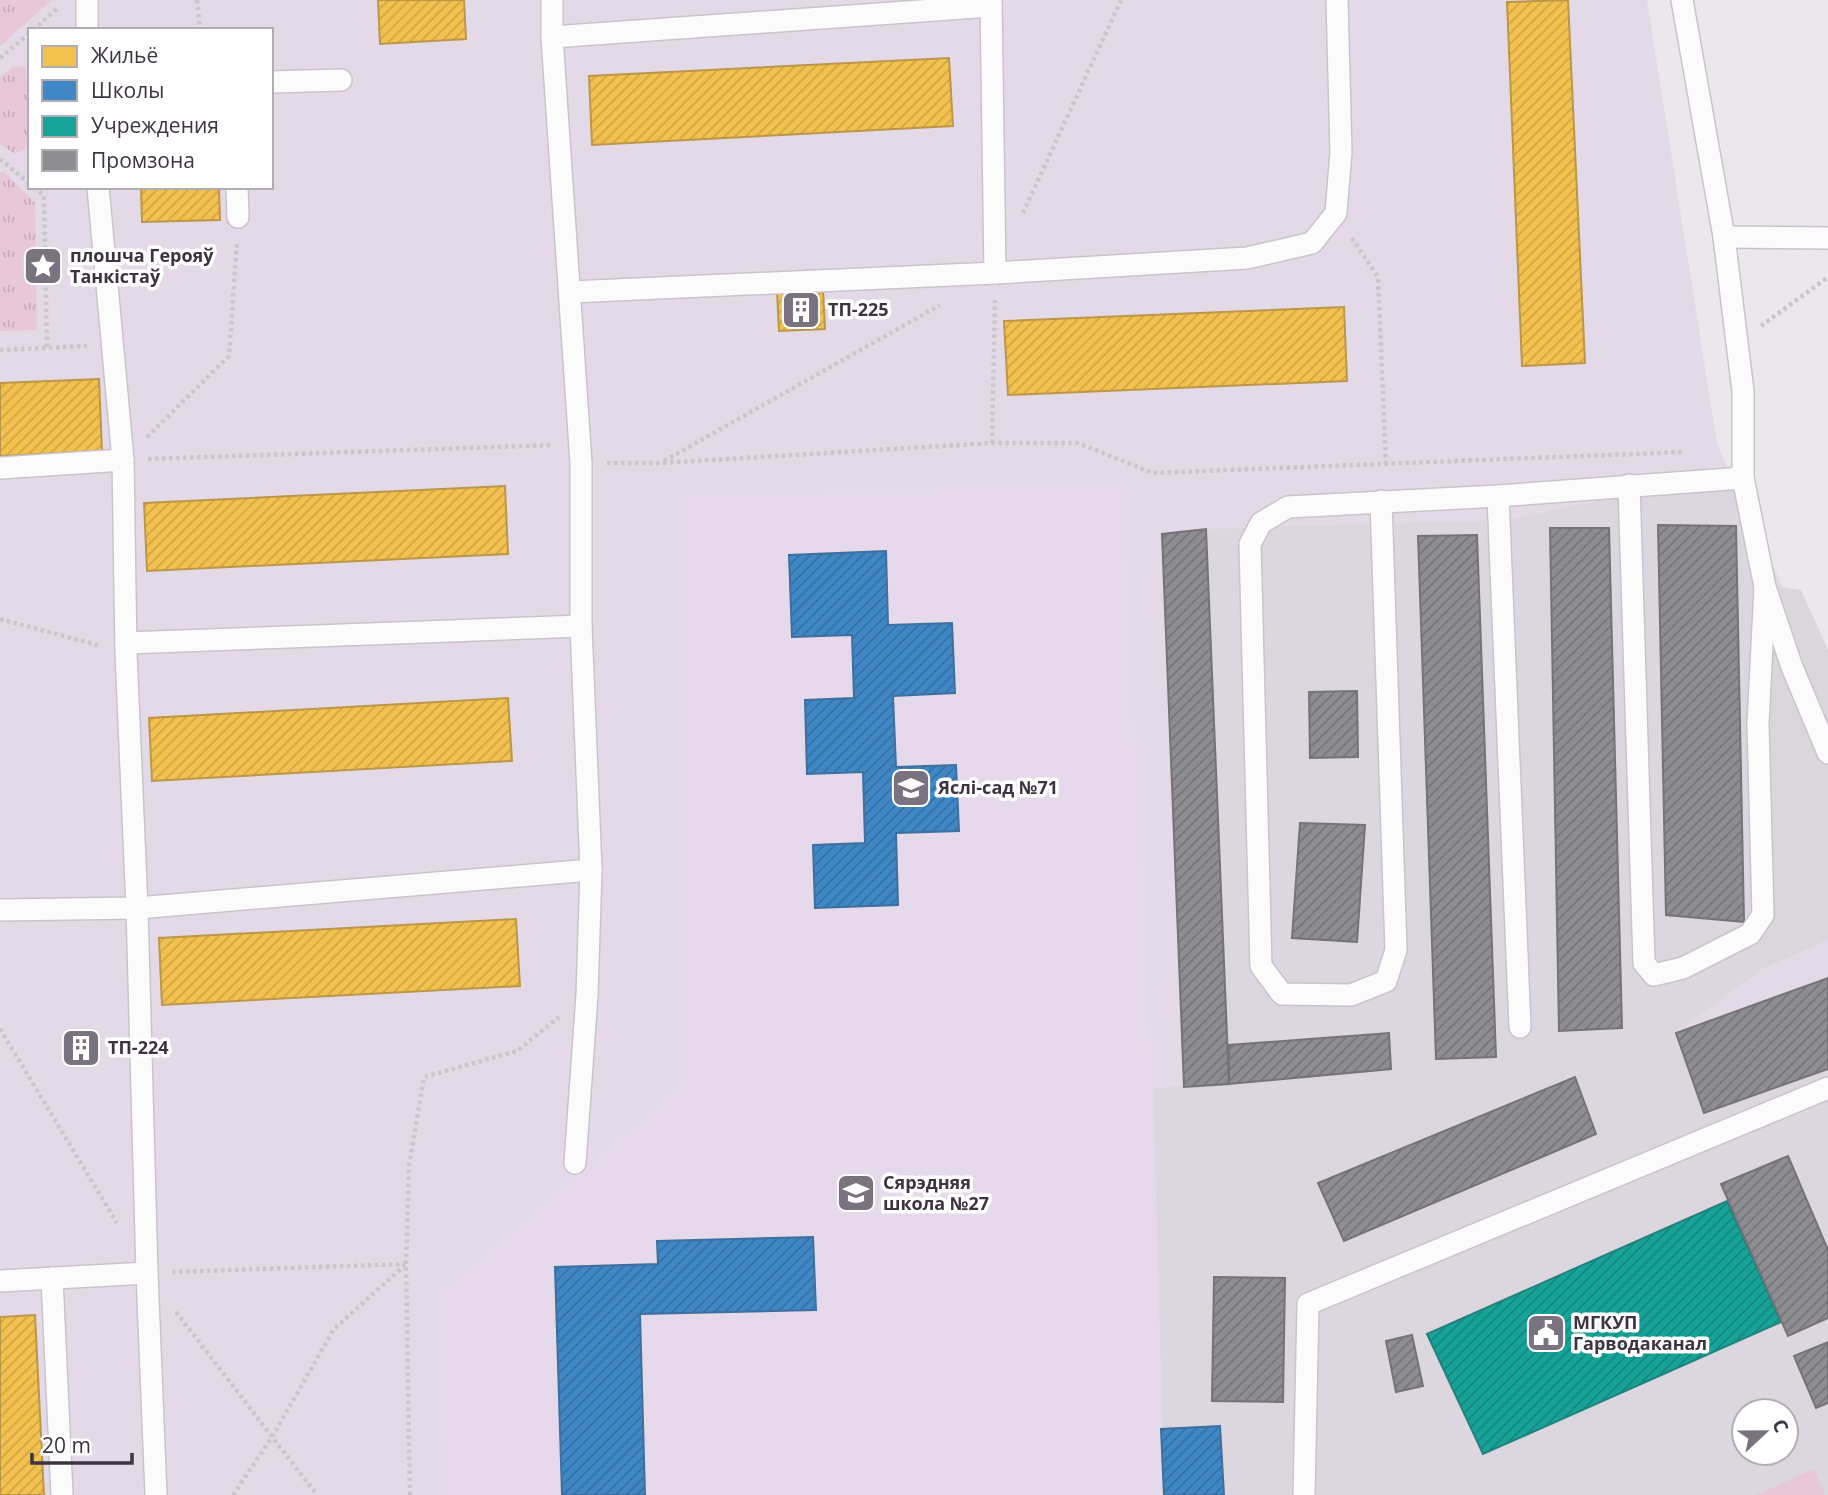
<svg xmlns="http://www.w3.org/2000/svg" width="1828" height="1495" font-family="'Open Sans',sans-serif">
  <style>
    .residential { fill: #e4dae7; fill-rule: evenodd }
    .industrial { fill: #dcd6de; fill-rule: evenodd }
    .education { fill: #e6d9eb }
    .grass { fill: url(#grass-tufts) }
    .park { fill: #e7c7d9 }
    .parking { fill: #dbd6dc }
    .homes { fill: url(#homes-hatch); stroke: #bc974a; stroke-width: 2 }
    .schools { fill: url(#schools-hatch); stroke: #3e6f9e; stroke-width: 2 }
    .public { fill: url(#public-hatch); stroke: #22827e; stroke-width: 2 }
    .industry { fill: url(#industry-hatch); stroke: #75727a; stroke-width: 2 }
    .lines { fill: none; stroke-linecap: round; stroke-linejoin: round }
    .lane-casing { stroke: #cac3cb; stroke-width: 24 }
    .path { stroke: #cac6cb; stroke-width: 4.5; stroke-dasharray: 3.5 3.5; stroke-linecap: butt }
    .lane { stroke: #fcfbfc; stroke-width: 21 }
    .labels { text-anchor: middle; stroke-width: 7; stroke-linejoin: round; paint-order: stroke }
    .poi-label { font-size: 18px; font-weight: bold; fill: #3d3442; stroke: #fff; text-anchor: start }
  </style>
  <defs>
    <pattern id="grass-tufts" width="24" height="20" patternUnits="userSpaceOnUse" patternTransform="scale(1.75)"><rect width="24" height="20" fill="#e7c7d9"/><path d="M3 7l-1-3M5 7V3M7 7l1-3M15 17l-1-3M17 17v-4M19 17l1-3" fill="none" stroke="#c7acbb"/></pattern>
    <pattern id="homes-hatch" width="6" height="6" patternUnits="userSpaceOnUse" patternTransform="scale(1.75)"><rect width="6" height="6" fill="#f2c14e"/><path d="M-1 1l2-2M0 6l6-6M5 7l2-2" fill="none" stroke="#d0a645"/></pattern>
    <pattern id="schools-hatch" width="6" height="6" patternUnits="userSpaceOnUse" patternTransform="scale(1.75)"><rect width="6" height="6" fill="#3f88c5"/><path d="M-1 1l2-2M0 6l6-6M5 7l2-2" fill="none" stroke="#3670a2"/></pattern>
    <pattern id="public-hatch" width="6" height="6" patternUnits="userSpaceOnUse" patternTransform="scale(1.75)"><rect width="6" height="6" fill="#17a398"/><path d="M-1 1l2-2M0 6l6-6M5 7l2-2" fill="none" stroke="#16867e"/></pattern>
    <pattern id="industry-hatch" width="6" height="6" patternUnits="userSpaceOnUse" patternTransform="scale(1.75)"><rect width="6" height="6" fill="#8d8d92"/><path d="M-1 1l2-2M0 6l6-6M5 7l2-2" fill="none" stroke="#747479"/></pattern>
  </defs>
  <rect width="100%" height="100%" fill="#ece6ed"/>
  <path class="residential" d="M0,0H1647L1717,444L1828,686V1495H0ZM30,30H271V187H30ZM1744,1411H1786V1453H1744Z"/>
  <path class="industrial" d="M1743,478L1765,587L1762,969L1678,1031L1828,978V1495H1164L1153,1088L1184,1086L1170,533L1206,529L1509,520L1629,494ZM1744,1411H1786V1453H1744Z"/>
  <path class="education" d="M1121,485L1153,1088L1164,1495H445L435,1298L685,1082L683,493Z"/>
  <g class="grass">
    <path d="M0,0H52L0,46Z"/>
    <path d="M13,66L26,67L30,146L15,154L0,144V78Z"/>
    <path d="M0,172H4L35,203L37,330L0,331Z"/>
  </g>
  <path class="park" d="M1814,1469L1825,1495H1756Z"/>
  <path class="parking" d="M1760,584L1801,590L1828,650V940L1762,969Z"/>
  <g class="homes">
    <path d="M378,0H464L466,39L380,44Z"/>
    <path d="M1568,0L1585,363L1522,366L1507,2Z"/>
    <path d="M949,58L953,126L592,145L589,76Z"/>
    <path d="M141,187H219L220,220L142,222Z"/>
    <path d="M823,290L825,329L779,331L777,291Z"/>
    <path d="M1344,307L1347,381L1008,395L1004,321Z"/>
    <path d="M99,379L102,451L0,456V383Z"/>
    <path d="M505,486L508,554L147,571L144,503Z"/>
    <path d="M508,698L512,761L152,781L149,718Z"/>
    <path d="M516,919L520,986L162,1005L159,938Z"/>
    <path d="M93,1031L95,1063L69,1066L66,1033Z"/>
    <path d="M35,1315L44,1495H0V1317Z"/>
  </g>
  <g class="schools">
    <path d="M886,551L888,625L952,623L955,693L893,696L896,767L956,765L959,831L896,833L898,905L815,908L813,845L865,843L863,772L807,774L805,700L854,698L852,635L792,637L789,555Z"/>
    <path d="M813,1237L816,1310L640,1314L645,1495H562L555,1267L658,1264L657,1241Z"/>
    <path d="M1220,1426L1224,1495H1164L1161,1429Z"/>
  </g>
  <path class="public" d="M1727,1201L1781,1322L1483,1454L1427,1334Z"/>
  <g class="industry">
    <path d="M1658,525L1736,526L1744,922L1666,915Z"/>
    <path d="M1550,528H1609L1622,1028L1559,1031Z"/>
    <path d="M1206,529L1229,1084L1184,1087L1162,534Z"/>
    <path d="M1477,535L1496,1057L1436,1059L1418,536Z"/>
    <path d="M1357,691L1358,757L1310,758L1309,692Z"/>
    <path d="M1300,823L1365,825L1357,942L1292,938Z"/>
    <path d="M1828,978V1069L1704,1113L1676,1033Z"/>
    <path d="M1389,1033L1391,1069L1229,1084V1045Z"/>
    <path d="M1575,1077L1596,1134L1344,1241L1318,1183Z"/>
    <path d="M1788,1156L1828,1250V1318L1788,1336L1721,1184Z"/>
    <path d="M1214,1277L1285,1278L1283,1402L1212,1401Z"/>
    <path d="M1412,1335L1423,1386L1396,1392L1386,1341Z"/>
    <path d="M1828,1342V1403L1816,1408L1794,1356Z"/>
  </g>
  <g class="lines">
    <g class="lane-casing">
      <g id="lane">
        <path d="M87,0V30"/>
        <path d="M552,0V37L581,463V626L591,870L587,995L575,1163"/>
        <path d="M1682,0L1724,237L1743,391V478L1765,587L1792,667L1828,753"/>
        <path d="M552,37L991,6"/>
        <path d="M271,82L341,80"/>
        <path d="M98,187L123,460L126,653L137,908L147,1273L156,1495"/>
        <path d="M237,187L238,217"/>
        <path d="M1724,237L1828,238"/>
        <path d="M995,273L1247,258L1312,243L1336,213L1341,152L1337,0"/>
        <path d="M571,292L995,273L991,0"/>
        <path d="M0,468L123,460"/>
        <path d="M1629,485L1644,963L1654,975L1683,968L1750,934L1763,915L1758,724L1765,587"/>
        <path d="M1498,496L1520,1027"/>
        <path d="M1381,501L1396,950L1386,981L1351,995L1282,994L1261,966L1250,544L1261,523L1288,507L1498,496L1743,478"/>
        <path d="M126,643L581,626"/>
        <path d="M0,910L137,908L591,870"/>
        <path d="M52,1278L62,1495"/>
        <path d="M0,1281L147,1273"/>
        <path d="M1304,1495L1308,1304L1828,1088"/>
      </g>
    </g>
    <g class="path">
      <path d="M197,0L200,30"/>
      <path d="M33,30L59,7"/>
      <path d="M0,58L30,33"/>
      <path d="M0,159L30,184"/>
      <path d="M34,187L44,196L47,348"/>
      <path d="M1023,213L1121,0"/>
      <path d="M1352,238L1378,277L1386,465"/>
      <path d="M1761,326L1828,277"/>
      <path d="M0,350L87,346"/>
      <path d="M147,437L229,356L237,242"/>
      <path d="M992,443L995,300"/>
      <path d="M148,459L552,445"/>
      <path d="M664,461L940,305"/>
      <path d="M607,463H661L992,443H1078L1153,473L1683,452"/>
      <path d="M0,619L101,646"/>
      <path d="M0,1029L117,1223"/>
      <path d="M172,1272L405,1264"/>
      <path d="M176,1312L317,1495"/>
      <path d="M233,1495L272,1437L334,1329L405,1265"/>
      <path d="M410,1495L406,1264L409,1166L424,1077L517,1051L559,1017"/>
    </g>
    <use href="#lane" class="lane"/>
  </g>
  <defs>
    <g id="sight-square" transform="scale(2.0125)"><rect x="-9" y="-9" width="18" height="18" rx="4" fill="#7a727e" stroke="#fff"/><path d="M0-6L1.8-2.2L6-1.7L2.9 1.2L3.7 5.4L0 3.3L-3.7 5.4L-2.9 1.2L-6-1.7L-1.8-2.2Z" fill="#fff"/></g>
    <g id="building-square" transform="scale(2.0125)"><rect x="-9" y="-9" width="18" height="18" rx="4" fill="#7a727e" stroke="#fff"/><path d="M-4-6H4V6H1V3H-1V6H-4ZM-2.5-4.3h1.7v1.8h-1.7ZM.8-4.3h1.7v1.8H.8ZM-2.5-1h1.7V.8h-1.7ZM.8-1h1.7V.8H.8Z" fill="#fff"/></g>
    <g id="school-square" transform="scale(2.0125)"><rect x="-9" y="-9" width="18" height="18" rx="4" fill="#7a727e" stroke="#fff"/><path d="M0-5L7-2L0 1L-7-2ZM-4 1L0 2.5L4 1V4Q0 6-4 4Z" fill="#fff"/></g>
    <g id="civic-square" transform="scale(2.0125)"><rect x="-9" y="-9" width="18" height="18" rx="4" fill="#7a727e" stroke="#fff"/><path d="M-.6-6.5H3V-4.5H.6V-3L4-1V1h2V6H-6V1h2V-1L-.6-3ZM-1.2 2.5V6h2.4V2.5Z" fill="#fff"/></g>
  </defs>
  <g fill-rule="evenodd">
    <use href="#sight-square" x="43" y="266"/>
    <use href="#building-square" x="801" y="310"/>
    <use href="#school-square" x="911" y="788"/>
    <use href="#building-square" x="81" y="1048"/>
    <use href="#school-square" x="856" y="1193"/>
    <use href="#civic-square" x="1546" y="1333"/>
  </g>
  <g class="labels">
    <g class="poi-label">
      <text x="70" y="262">плошча Герояў<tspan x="70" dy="21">Танкістаў</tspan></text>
      <text x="828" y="316">ТП-225</text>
      <text x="938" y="794">Яслі-сад №71</text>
      <text x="108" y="1054">ТП-224</text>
      <text x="883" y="1189">Сярэдняя<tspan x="883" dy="21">школа №27</tspan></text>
      <text x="1573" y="1329">МГКУП<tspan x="1573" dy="21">Гарводаканал</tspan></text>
    </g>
  </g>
  <rect x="28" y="28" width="245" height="161" fill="#ffffff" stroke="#b1aeb3" stroke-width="2"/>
  <rect x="42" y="46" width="35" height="21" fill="#f2c14e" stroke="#b1aeb3" stroke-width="2"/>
  <text x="91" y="63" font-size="21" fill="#3d3442">Жильё</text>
  <rect x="42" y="80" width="35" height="21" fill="#3f88c5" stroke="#b1aeb3" stroke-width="2"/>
  <text x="91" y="98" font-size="21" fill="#3d3442">Школы</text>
  <rect x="42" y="116" width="35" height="21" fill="#17a398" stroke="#b1aeb3" stroke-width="2"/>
  <text x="91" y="133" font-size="21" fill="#3d3442">Учреждения</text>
  <rect x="42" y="150" width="35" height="21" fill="#8d8d92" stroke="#b1aeb3" stroke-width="2"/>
  <text x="91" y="168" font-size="21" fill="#3d3442">Промзона</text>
  <g transform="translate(1765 1432) rotate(68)"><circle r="33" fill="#ffffff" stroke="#b1aeb3" stroke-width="2"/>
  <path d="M0-5L12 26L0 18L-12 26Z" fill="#7a727e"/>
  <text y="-10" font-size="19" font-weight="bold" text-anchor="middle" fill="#3d3442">С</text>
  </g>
  <path d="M32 1453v10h100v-10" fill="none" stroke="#3d3442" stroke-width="3.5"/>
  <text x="42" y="1453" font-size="21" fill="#3d3442" stroke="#ffffff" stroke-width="5" paint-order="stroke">20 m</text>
</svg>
